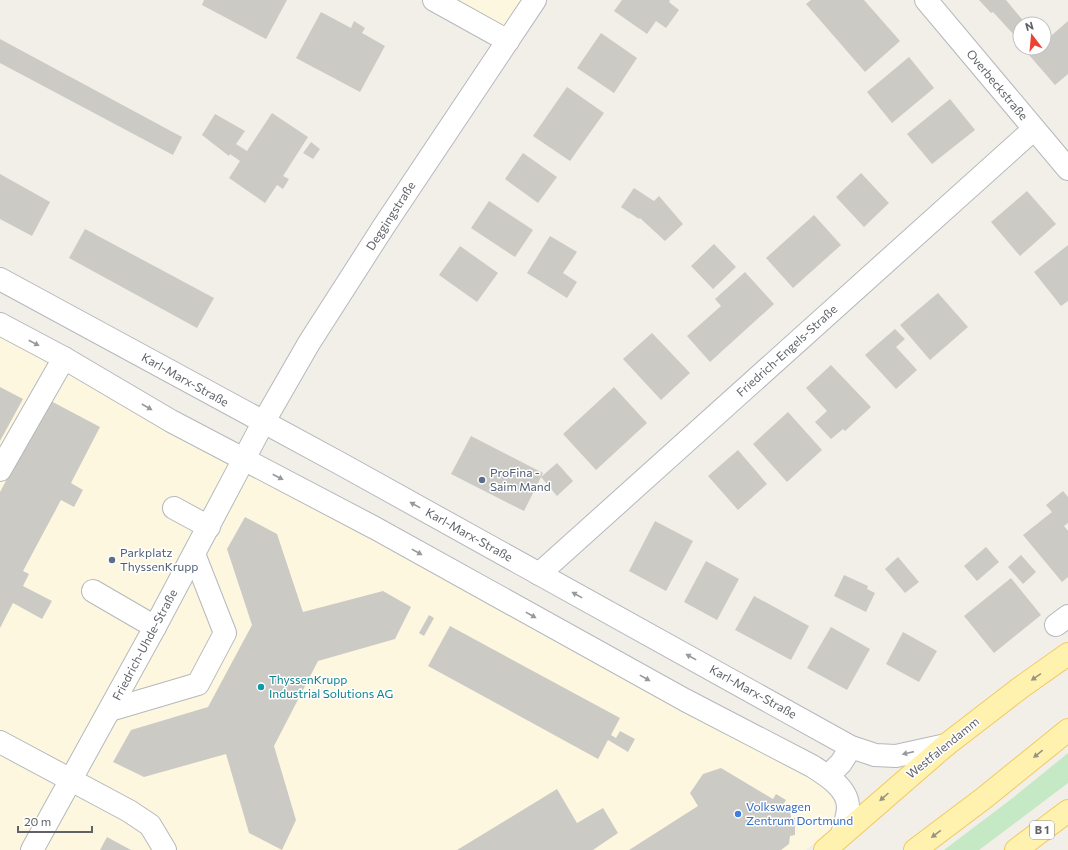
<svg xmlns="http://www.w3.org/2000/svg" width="1068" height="850" font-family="Commissioner,sans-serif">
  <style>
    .commercial { fill: #fef7e0 }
    .green { fill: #c5e8c5 }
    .building { fill: #cccac5 }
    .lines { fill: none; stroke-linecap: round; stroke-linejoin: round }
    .minor-casing { stroke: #b5b8bc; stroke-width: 24 }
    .major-casing { stroke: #f2c960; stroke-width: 24 }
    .minor { stroke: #fff; stroke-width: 22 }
    .major { stroke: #fff2af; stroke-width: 22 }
    .oneway { fill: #979a9d }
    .oneway2 { fill: #979581 }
    .service-dot { fill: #5c6f8a; stroke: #fff; stroke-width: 1.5 }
    .culture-dot { fill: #0f9aa8; stroke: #fff; stroke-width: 1.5 }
    .shop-dot { fill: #3f7fe0; stroke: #fff; stroke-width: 1.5 }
    .labels { text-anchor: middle; stroke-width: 3; stroke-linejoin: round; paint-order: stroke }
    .shield { fill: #fff; stroke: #8f9295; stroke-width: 1 }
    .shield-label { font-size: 11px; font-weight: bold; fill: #5f6368 }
    .street-label { font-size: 12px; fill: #5f6368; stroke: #fff }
    .service-label { font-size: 12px; fill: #4e5e75; stroke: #fff; text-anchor: start }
    .culture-label { font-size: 12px; fill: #0d838f; stroke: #fff; text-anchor: start }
    .shop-label { font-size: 12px; fill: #366cbe; stroke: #fff; text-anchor: start }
  </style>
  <rect width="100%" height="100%" fill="#f1efe8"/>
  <g class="commercial">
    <path d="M455,0H525L507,28Z"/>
    <path d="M0,336L240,467L512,611L811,778L825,787L833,795L835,808L833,827L806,850H0Z"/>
  </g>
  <path class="green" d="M1068,753V783L979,850H944L1014,797Z"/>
  <g class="building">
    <path d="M204,0H287L266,39L202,5Z"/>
    <path d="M622,0H670L669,2L679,10L666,28L656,21L647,34L614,11Z"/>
    <path d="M811,0H864L900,41L865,72L806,4Z"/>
    <path d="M979,0H1006L1026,24H1020V32L1015,36L993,12L991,13Z"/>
    <path d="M321,12L351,28L354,21L365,28L362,33L385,46L360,92L296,58Z"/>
    <path d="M1068,21V74L1055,85L1029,55L1037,48H1044V42Z"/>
    <path d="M601,33L637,58L614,93L577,68Z"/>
    <path d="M0,39L182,137L173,155L0,63Z"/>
    <path d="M909,57L934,88L892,123L867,92Z"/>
    <path d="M567,87L604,113L570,161L533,136Z"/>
    <path d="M950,99L975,130L932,164L907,134Z"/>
    <path d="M272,113L308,137L283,176L289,179L283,189L277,185L265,203L229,178L240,161L230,154L229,156L202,135L215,114L245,131L236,144L247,151Z"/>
    <path d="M311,142L320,149L313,159L303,153Z"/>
    <path d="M523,153L557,177L538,203L505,179Z"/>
    <path d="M861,173L889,203L864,227L836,197Z"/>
    <path d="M0,174L50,202L32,236L0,219Z"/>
    <path d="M634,188L654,201L659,196L683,224L665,241L640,218L639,219L621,207Z"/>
    <path d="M1027,191L1056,224L1020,256L991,222Z"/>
    <path d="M489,201L533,230L515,257L471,228Z"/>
    <path d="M814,215L841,245L793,288L766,258Z"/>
    <path d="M85,229L214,298L197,328L69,258Z"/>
    <path d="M550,236L577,252L563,273L577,282L567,298L527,273Z"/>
    <path d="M714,244L736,267L713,289L691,266Z"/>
    <path d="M1068,245V301L1061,306L1034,272Z"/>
    <path d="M460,246L498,273L477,302L439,275Z"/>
    <path d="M745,272L774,304L710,362L687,336L721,306L715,299Z"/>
    <path d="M938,293L968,327L930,360L900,325Z"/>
    <path d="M895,329L905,339L896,347L917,370L896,389L865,355Z"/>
    <path d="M652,333L690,373L661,400L623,359Z"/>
    <path d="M831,365L871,407L845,431L843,429L831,439L815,422L827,411L806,388Z"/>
    <path d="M0,387L23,399L0,441Z"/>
    <path d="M614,387L647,423L596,470L563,434Z"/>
    <path d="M49,400L100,427L71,483L83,490L74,507L61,500L23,571L29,574L23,586L52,601L42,619L13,603L0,628V492Z"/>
    <path d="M788,412L822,450L787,482L753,444Z"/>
    <path d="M471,436L543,473L524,511L451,474Z"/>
    <path d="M738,450L767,484L738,510L708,476Z"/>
    <path d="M557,463L573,481L557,496L541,477Z"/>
    <path d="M1063,491L1068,497V523L1064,526L1068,531V577L1062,582L1023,535L1052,512L1046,505Z"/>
    <path d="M245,517L277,534L303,612L383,591L411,607L395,639L318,661L274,746L296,820L282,850L249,833L226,754L144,777L113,762L131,730L208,707L252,625L227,549Z"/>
    <path d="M655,521L693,541L666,591L629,571Z"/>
    <path d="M986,547L999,562L977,581L964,566Z"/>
    <path d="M1021,555L1036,572L1023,584L1008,567Z"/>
    <path d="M898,557L919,582L905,593L885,569Z"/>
    <path d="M706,561L739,579L717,620L684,602Z"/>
    <path d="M844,575L868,586L867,589L875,593L866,612L834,596Z"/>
    <path d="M1011,578L1041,615L994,653L964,616Z"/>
    <path d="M754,596L809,626L791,660L735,630Z"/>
    <path d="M429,615L434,618L424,636L419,633Z"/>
    <path d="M450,626L620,718L611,735L616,738L620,731L635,739L628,752L608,740L598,759L428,666Z"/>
    <path d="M831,627L870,649L847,690L807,668Z"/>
    <path d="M903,632L937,651L919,682L886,664Z"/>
    <path d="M721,768L773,799L776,794L786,800L783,805L790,809L791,818H795V835L790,836L789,844L781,850H629L698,806L690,793L703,774Z"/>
    <path d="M557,789L577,823L603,808L618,833L593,850H457Z"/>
    <path d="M107,837L131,850H100Z"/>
  </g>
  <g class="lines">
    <g class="minor-casing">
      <g id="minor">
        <path d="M434,0L508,41"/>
        <path d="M926,0L1068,169"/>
        <path d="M0,279L343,465L851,747L875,755L896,756L946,745"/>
        <path d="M0,324L64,358L171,421L375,528L685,700L812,766C826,775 848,788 848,807C848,816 844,826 842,835"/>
        <path d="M0,470L64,358"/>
        <path d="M174,508L209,527"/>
        <path d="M539,574L1034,129"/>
        <path d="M93,591L155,627"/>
        <path d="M1056,625L1068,616"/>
        <path d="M110,710L198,684L225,633L194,554"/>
        <path d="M0,742L129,811L150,825L165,850"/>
        <path d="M828,776L841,763L851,747"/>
        <path d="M32,850L155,627L263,423L309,343L384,226L535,0"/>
      </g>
    </g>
    <g class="major-casing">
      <g id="major">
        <path d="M825,850L946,745L1020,688L1068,654"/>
        <path d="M915,850L984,798L1068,730"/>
        <path d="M1016,850L1068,811"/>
      </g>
    </g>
    <use href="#minor" class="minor"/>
    <use href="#major" class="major"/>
  </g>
  <defs><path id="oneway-solid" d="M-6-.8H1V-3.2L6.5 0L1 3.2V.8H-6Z"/></defs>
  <g class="oneway">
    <use href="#oneway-solid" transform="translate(34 343) rotate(28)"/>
    <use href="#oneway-solid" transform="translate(147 407) rotate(30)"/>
    <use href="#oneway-solid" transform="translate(278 477) rotate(28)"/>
    <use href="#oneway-solid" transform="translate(415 505) rotate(-151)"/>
    <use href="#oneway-solid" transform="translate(417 552) rotate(29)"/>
    <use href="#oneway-solid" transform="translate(577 595) rotate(-151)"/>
    <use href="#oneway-solid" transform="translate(531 615) rotate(29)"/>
    <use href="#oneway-solid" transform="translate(691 657) rotate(-151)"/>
    <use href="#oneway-solid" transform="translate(645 678) rotate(29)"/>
    <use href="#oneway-solid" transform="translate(908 753) rotate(167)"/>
  </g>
  <g class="oneway2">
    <use href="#oneway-solid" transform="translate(1036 677) rotate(145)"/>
    <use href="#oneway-solid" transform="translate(1038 754) rotate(141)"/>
    <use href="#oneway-solid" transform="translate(884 797) rotate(138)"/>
    <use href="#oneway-solid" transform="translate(936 834) rotate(143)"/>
  </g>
  <g class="service-dot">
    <circle cx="482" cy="480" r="4"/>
    <circle cx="112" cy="560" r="4"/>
  </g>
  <circle class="culture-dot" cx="261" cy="687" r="4"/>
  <circle class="shop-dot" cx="738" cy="814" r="4"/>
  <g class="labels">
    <rect class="shield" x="1030" y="821" width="24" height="18" rx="3"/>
    <g class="shield-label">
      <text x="1042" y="834">B 1</text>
    </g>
    <g class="street-label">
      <text transform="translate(997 85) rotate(50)" y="4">Overbeckstraße</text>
      <text transform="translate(391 216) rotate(-57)" y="4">Deggingstraße</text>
      <text transform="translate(787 351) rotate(-42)" y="4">Friedrich-Engels-Straße</text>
      <text transform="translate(185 380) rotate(29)" y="4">Karl-Marx-Straße</text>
      <text transform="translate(469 535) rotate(29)" y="4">Karl-Marx-Straße</text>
      <text transform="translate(145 645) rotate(-62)" y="4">Friedrich-Uhde-Straße</text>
      <text transform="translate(753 692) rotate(29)" y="4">Karl-Marx-Straße</text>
      <text transform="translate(943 748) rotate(-39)" y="4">Westfalendamm</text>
    </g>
    <g class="service-label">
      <text x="490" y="477">ProFina -<tspan x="490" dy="14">Saim Mand</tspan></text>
      <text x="120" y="557">Parkplatz<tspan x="120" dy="14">ThyssenKrupp</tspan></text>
    </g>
    <g class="culture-label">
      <text x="269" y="684">ThyssenKrupp<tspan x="269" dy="14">Industrial Solutions AG</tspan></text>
    </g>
    <g class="shop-label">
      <text x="746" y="811">Volkswagen<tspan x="746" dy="14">Zentrum Dortmund</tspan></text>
    </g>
  </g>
  <g transform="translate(1032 36) rotate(344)"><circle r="19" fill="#ffffff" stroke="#bfc1c3"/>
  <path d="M0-3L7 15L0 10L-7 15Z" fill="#ea4335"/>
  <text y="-6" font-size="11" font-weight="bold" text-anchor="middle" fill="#5f6368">N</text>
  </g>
  <path d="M18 826v6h74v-6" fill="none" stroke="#5f6368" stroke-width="2"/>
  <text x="24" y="826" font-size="12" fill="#5f6368" stroke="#ffffff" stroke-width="3" paint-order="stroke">20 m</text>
</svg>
